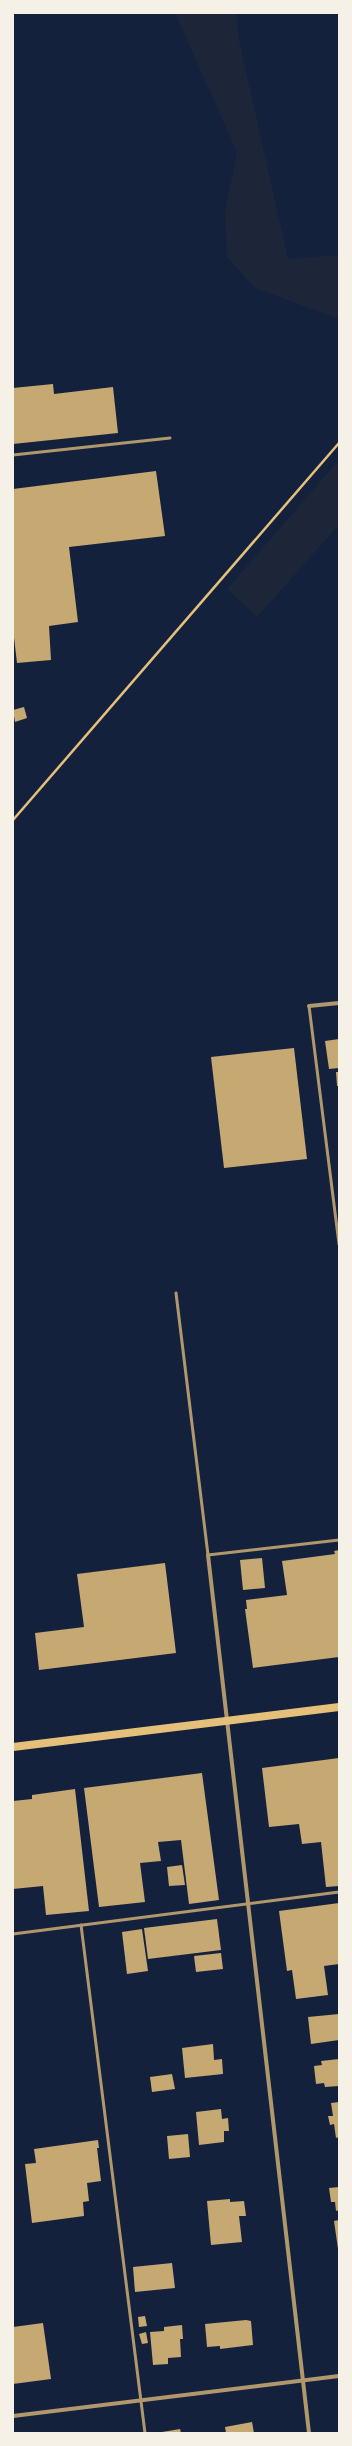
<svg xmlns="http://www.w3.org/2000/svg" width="352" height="2446" font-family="Mulish,sans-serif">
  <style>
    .green { fill: #1d2539 }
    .building { fill: #c6a872 }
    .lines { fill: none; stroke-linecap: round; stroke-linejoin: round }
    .path { stroke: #e5c07b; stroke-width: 2.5 }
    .service { stroke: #b1986c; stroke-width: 3 }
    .minor { stroke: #b1986c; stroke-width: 4 }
    .secondary { stroke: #e5c07b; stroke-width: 8 }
  </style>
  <rect width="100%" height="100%" fill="#14213d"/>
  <g class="green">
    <path d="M175,13H236L239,40L288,259L339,255V319L255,288L227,257L225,211L237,152Z"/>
    <path d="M339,460V525L257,617L227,589Z"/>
  </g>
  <g class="building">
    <path d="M53,384L54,394L113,387L118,433L13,444V388Z"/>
    <path d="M156,471L165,536L69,547L78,622L49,626L51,660L17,663L13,629V489Z"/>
    <path d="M24,707L27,718L15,722L13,710Z"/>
    <path d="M339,1039V1068L329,1069L325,1041Z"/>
    <path d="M294,1048L307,1159L224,1168L211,1057Z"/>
    <path d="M336,1072H339V1086H337Z"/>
    <path d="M339,1550V1657L253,1668L245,1609H247L246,1600L287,1595L282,1561L335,1554L334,1551Z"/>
    <path d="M262,1558L265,1588L243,1590L240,1560Z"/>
    <path d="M165,1563L176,1653L39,1670L35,1633L84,1627L77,1574Z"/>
    <path d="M339,1758V1886L326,1887L321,1842L302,1844L299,1824L269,1827L262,1768Z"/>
    <path d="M202,1773L219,1900L189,1904L181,1840L158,1842L161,1861L140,1863L145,1902L99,1907L84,1788Z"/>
    <path d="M75,1789L89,1911L46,1915L43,1886L13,1889V1801L32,1799V1795Z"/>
    <path d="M182,1865L185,1885L169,1886L167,1867Z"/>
    <path d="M339,1903V1964L324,1966L328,1995L296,1999L292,1970L287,1971L279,1911Z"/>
    <path d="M217,1919L221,1950L148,1959L144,1928Z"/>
    <path d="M142,1929L148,1971L127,1974L122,1932Z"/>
    <path d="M221,1953L223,1969L196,1972L194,1956Z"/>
    <path d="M339,2014V2040L311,2044L308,2017Z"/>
    <path d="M213,2044L214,2060L222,2059L223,2074L185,2078L182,2048Z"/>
    <path d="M339,2059V2086L325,2087L324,2083L316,2084L314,2066L322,2065L321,2061Z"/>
    <path d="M172,2074L175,2089L152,2092L150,2077Z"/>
    <path d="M339,2102V2137L336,2138L334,2124L330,2125L328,2116H333L331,2103Z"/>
    <path d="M221,2109L222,2119L228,2118L229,2131H224V2142L199,2145L196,2112Z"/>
    <path d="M188,2134L190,2157L169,2159L167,2136Z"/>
    <path d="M98,2140L99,2148H97L101,2181L87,2183L89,2201L83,2202L84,2216L32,2223L25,2164L36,2163L34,2149Z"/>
    <path d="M339,2187V2210L336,2211L335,2202H331L329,2188Z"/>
    <path d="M230,2199V2202L244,2201L246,2216H239L242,2242L211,2245L207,2201Z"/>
    <path d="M339,2220V2249H338L334,2221Z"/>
    <path d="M172,2263L175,2288L135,2292L133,2267Z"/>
    <path d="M145,2316L147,2326L139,2327L138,2317Z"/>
    <path d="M246,2320L251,2321L253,2345L220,2349V2346L207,2347L205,2324Z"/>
    <path d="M43,2323L51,2379L13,2384V2327Z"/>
    <path d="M182,2325L183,2339H180L181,2357L168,2358V2364L153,2365L150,2332L164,2331V2327Z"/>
    <path d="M146,2332L148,2343L142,2344L139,2334Z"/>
    <path d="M252,2422L254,2433H226L225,2427Z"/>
    <path d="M180,2429L181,2433H162V2432Z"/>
  </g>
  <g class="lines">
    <path class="path" d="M13,820L339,443"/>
    <g class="service">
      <path d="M13,455L170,438"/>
      <path d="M309,1006L339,1244"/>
      <path d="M176,1293L208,1555L339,1540"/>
      <path d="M81,1925L145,2433"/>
      <path d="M13,1934L339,1892"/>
    </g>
    <g class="minor">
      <path d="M309,1006L339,1003"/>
      <path d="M208,1555L309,2433"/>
      <path d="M13,2416L339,2376"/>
    </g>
    <path class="secondary" d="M13,1747L339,1707"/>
  </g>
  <rect width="352" height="2446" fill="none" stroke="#f6f1e7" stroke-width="28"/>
</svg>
